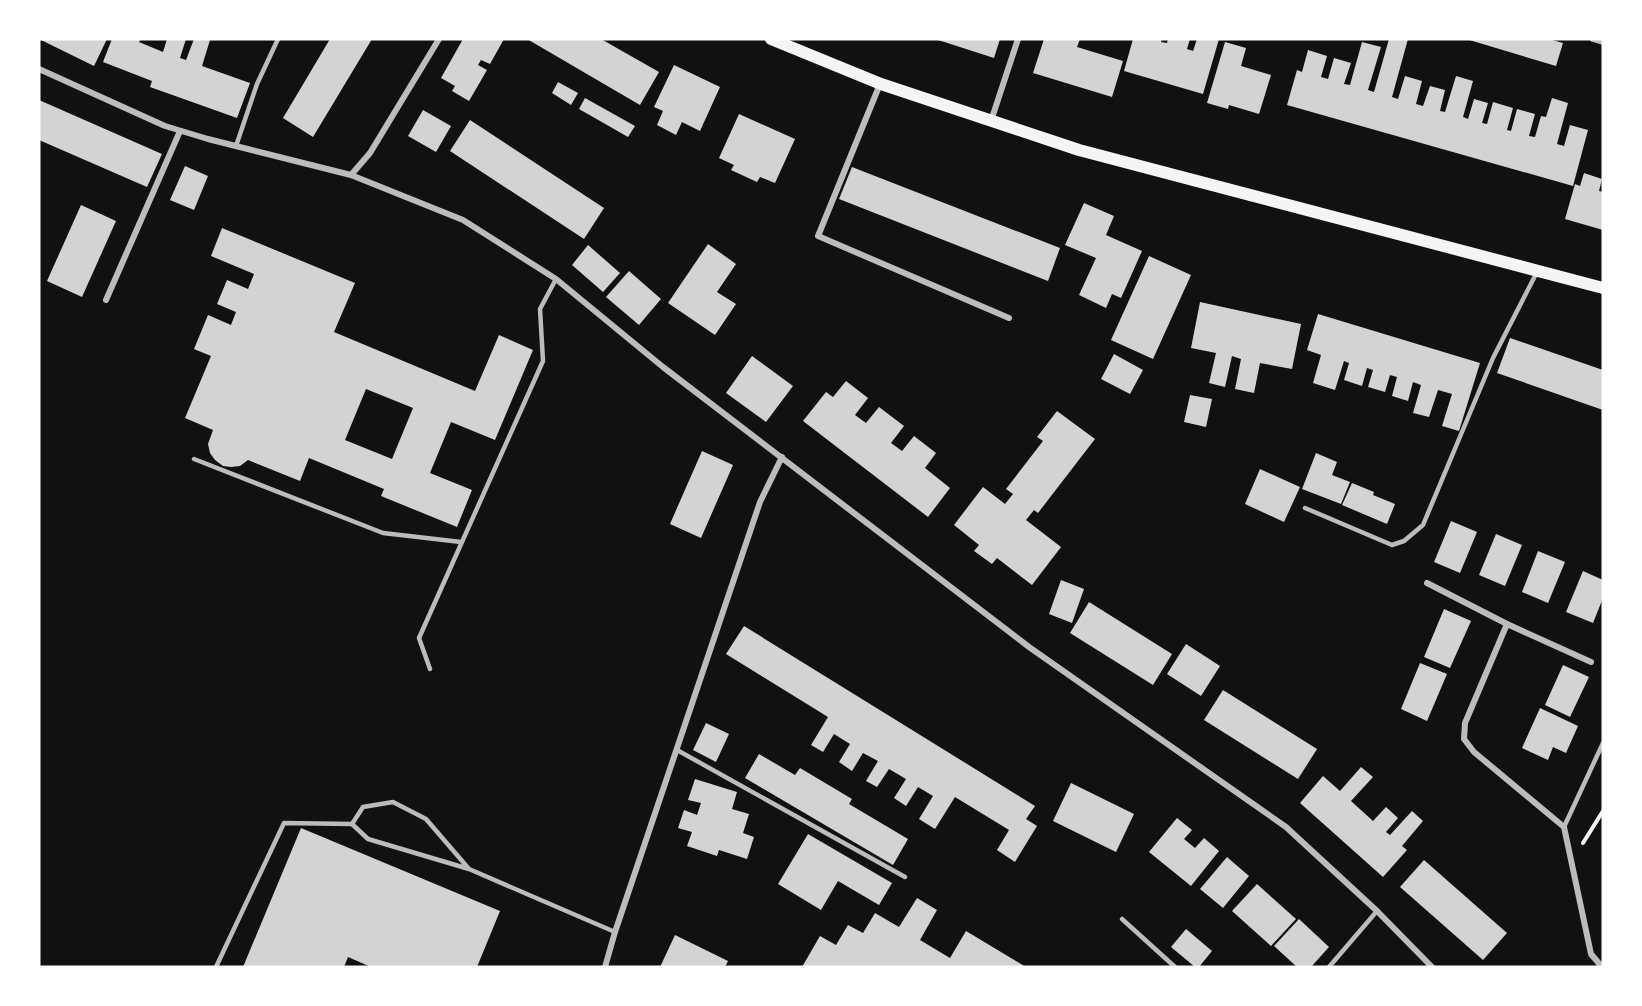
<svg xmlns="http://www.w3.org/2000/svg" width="1642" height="1006" font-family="Figtree,sans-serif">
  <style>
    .building { fill: #d3d3d3; fill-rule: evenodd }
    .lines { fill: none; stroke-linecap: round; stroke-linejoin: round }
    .path { stroke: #f5f5f5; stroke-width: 4 }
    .service { stroke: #bcbcbc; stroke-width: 4.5 }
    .minor { stroke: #bcbcbc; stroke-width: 6 }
    .secondary { stroke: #f5f5f5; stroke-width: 12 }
  </style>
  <rect width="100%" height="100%" fill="#111"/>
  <g class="building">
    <path d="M39,39H107L94,66Z"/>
    <path d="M112,39H141L139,42L163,52L167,39H186L180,58L186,60L194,39L210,40L202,66L250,83L237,118L150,87L152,81L103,62Z"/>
    <path d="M330,39H372L313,137L283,118Z"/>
    <path d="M463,39H504L490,64L481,60L478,65L487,70L469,101L452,91L455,86L441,78Z"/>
    <path d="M527,39H601L659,72L640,105Z"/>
    <path d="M935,39H1000L994,58Z"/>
    <path d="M1044,39H1080L1077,47L1123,61L1112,97L1033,73Z"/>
    <path d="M1133,39H1162L1161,42L1167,43L1168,39H1190L1187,49L1193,51L1197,39H1219L1203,94L1124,71Z"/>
    <path d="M1389,39H1408L1392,97L1398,99L1405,76L1422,81L1416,104L1423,106L1430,86L1445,90L1440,111L1445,112L1456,76L1473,81L1463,117L1468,119L1474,99L1488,103L1482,123L1487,124L1493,102L1513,108L1507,130L1511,131L1517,109L1535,114L1529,136L1535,137L1541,116L1546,117L1552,98L1568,103L1557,144L1564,146L1570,125L1588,130L1573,186L1287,105L1297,70L1302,72L1308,50L1327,56L1321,77L1328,79L1334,58L1351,63L1344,84L1350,85L1362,42L1381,47L1368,90L1374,92Z"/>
    <path d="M1466,39H1549L1563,43L1556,66Z"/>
    <path d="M1225,42L1246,48L1241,66L1271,75L1259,114L1229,105L1228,109L1207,103Z"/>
    <path d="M674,65L720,87L700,131L682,122L676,135L657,125L663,111L654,107Z"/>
    <path d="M558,82L578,93L571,105L552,93Z"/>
    <path d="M585,98L635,126L628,137L579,109Z"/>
    <path d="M39,100L162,154L147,187L39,140Z"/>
    <path d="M423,110L451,126L436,152L408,136Z"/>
    <path d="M739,114L795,139L775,183L760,177L757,182L731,170L734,165L719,158Z"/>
    <path d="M470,120L604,208L584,239L450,151Z"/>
    <path d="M185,166L208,176L194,210L170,200Z"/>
    <path d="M852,167L1060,248L1048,281L839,199Z"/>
    <path d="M1584,173L1602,179L1599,191L1603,192V230L1565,219L1575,184L1580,186Z"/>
    <path d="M1084,203L1114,216L1106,235L1142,251L1121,298L1112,294L1106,308L1079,295L1096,258L1065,245Z"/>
    <path d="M81,205L116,221L82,297L47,281Z"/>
    <path d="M222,228L355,283L334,332L475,391L499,335L533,350L495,440L451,422L430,473L472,490L457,527L381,496L384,489L309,458L300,481L248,460L240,466L231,467L223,466L215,460L210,453L208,444L213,430L185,418L211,356L194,349L208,315L231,325L236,312L217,304L227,280L248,289L254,274L211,256ZM366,389L413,408L392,459L345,440Z"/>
    <path d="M708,244L736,264L717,292L736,304L715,335L668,303Z"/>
    <path d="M588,245L620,273L603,292L572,265Z"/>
    <path d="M1149,256L1191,275L1153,359L1111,340Z"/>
    <path d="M629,271L661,299L639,325L606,297Z"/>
    <path d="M1200,302L1301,324L1292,369L1260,363L1254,393L1235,389L1241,359L1232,356L1225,387L1209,383L1216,353L1191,348Z"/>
    <path d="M1318,314L1480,363L1459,431L1442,426L1452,394L1438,390L1429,417L1413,413L1421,385L1413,382L1408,401L1392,396L1397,377L1390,375L1385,392L1368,387L1373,370L1367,368L1362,386L1344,380L1349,363L1344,361L1335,390L1313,383L1321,355L1307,350Z"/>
    <path d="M1510,338L1603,370V410L1497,373Z"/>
    <path d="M1114,354L1143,370L1130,394L1101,379Z"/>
    <path d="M752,356L793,386L766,422L726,393Z"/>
    <path d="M846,381L868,398L855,415L866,423L879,407L904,426L891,443L902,451L914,436L936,453L925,468L950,488L928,517L803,421L826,392L833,397Z"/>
    <path d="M1190,395L1212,399L1206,427L1184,422Z"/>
    <path d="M1057,411L1095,439L1038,513L1034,510L1026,520L1061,547L1032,585L997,558L992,564L974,551L979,545L954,525L983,487L1005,504L1013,494L1006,489L1043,441L1037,437Z"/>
    <path d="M702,451L733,465L701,538L670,524Z"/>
    <path d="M1316,453L1337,462L1332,475L1350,482L1341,504L1302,489Z"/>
    <path d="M1260,469L1300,487L1284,522L1245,504Z"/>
    <path d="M1352,483L1374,492L1373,495L1395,504L1387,524L1342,505Z"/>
    <path d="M1451,521L1477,532L1460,573L1434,562Z"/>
    <path d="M1496,534L1522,545L1505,586L1479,575Z"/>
    <path d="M1538,551L1565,562L1548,603L1522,592Z"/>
    <path d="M1583,571L1603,580V598L1593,623L1566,612Z"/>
    <path d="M1061,580L1084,589L1072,623L1049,614Z"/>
    <path d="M1089,602L1172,654L1153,685L1070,633Z"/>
    <path d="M1444,609L1471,621L1450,668L1424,657Z"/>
    <path d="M744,626L1035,806L1026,819L1037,826L1015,862L997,850L1009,830L955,797L935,829L919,819L933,796L918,787L906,806L894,798L906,779L889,769L877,787L866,781L878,761L863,753L852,771L839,762L850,744L834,734L823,752L811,745L828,717L726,654Z"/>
    <path d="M1186,644L1220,666L1201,696L1167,674Z"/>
    <path d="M1420,663L1447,674L1427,721L1401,709Z"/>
    <path d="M1563,665L1589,677L1570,717L1545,705Z"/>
    <path d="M1223,690L1317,749L1298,779L1204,720Z"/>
    <path d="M1540,708L1578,726L1566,753L1553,747L1548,760L1522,748Z"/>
    <path d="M706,723L729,734L716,762L693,750Z"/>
    <path d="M759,754L795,775L800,768L852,799L849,804L908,839L893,865L745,778Z"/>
    <path d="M1361,767L1373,777L1351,801L1373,821L1386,807L1398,818L1386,832L1390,835L1412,811L1423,821L1402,846L1407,850L1383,877L1300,803L1323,776L1340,791Z"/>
    <path d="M695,779L737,792L732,809L749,814L743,833L754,837L747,859L719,850L717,856L687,846L692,832L678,828L684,810L697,815L701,803L688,800Z"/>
    <path d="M1071,783L1134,814L1116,852L1053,821Z"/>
    <path d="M1177,818L1192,830L1184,839L1195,848L1204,838L1219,851L1191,886L1149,852Z"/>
    <path d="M301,828L500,911L477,967H371L348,957L344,967H243Z"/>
    <path d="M808,834L892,883L879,905L838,881L821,910L778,884Z"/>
    <path d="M1227,857L1249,876L1223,908L1200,889Z"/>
    <path d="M1424,860L1507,933L1483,960L1400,887Z"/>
    <path d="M1257,884L1296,919L1271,946L1232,911Z"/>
    <path d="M917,898L937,910L920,940L950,958L966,931L1026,967H802L820,936L836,945L848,925L863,933L875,913L899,927Z"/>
    <path d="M1299,919L1329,947L1311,967H1297L1274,946Z"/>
    <path d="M1186,929L1212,951L1199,967H1195L1171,947Z"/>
    <path d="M675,935L728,961L725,967H660Z"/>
  </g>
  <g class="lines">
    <path class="path" d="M1583,843L1603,811"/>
    <g class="service">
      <path d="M236,146L257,84L278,39"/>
      <path d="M194,459L383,533L461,542"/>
      <path d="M1305,508L1392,545L1404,541L1423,525L1493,358L1537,272"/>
      <path d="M430,669L419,638L543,361L540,309L556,279"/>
      <path d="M677,750L905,877"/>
      <path d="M1564,827L1603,743"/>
      <path d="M469,869L426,819L393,802L363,807L352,824L368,839L469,869L615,932"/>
      <path d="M1122,919L1175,967"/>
      <path d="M216,967L284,823L352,824"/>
      <path d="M1329,967L1377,911"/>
    </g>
    <g class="minor">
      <path d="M1593,39L1603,42"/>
      <path d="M39,69L165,126L208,139L351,175L463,220L556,279L663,367L1029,647L1286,827L1377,911L1432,967"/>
      <path d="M880,84L818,236L1009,318"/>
      <path d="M991,121L1018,39"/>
      <path d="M351,175L370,153L439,39"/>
      <path d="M106,300L180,131"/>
      <path d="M1427,583L1507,624"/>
      <path d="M1591,662L1507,624L1465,723L1464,739L1474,752L1564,827L1591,954L1602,967"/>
      <path d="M605,967L615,932L760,502L782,457"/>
    </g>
    <path class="secondary" d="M771,39L881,84L1079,150L1603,288"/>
  </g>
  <rect width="1642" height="1006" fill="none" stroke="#ffffff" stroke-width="81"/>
</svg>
